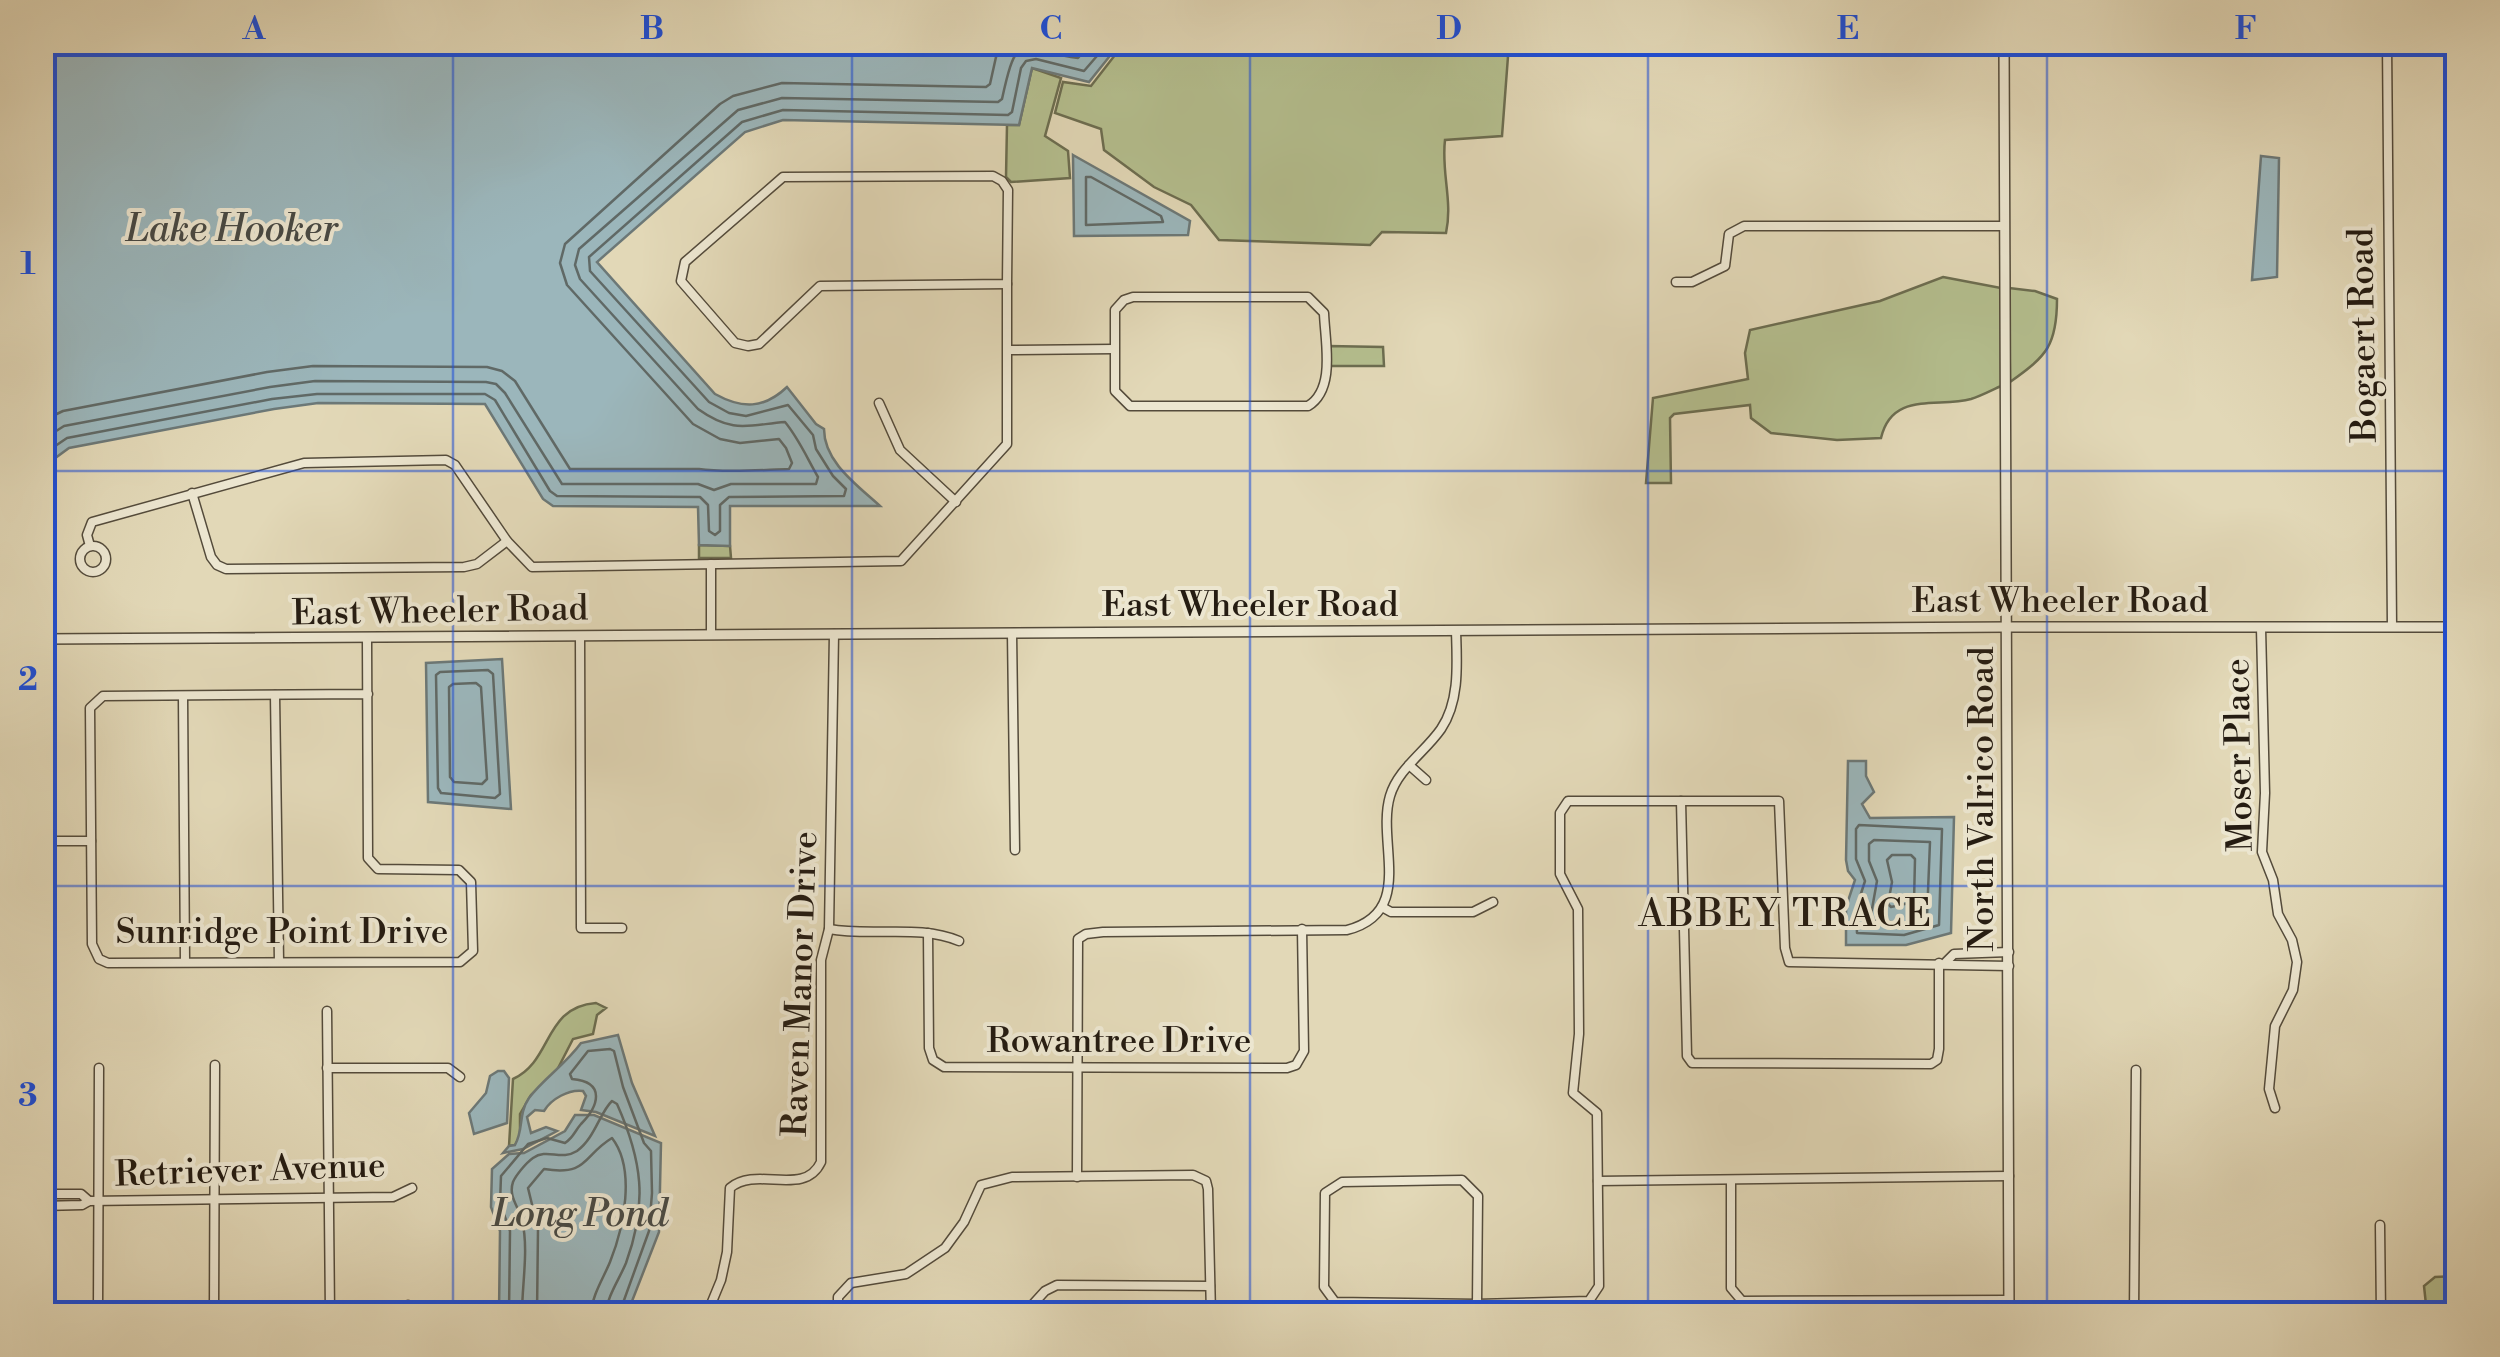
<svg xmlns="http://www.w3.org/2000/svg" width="2500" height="1357" font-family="'Libre Bodoni',serif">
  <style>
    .green { fill: #b4be8e; stroke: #6c6d50; stroke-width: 2.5 }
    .water { fill: #9bb6bb; stroke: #6c7877; stroke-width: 2.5 }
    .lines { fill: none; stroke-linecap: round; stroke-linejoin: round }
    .shore { stroke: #606966; stroke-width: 2.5 }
    .minor-casing { stroke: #544b3b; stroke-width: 11 }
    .tertiary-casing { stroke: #544b3b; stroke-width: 12 }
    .minor { stroke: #ece6d0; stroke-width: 8 }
    .tertiary { stroke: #ece6d0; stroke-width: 9 }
    .grid { fill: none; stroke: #1d4ed8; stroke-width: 2.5; stroke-opacity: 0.55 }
    .labels { text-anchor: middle; stroke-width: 8; stroke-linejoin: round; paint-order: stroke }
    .street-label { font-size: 35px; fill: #251c12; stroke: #ece6d0 }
    .water-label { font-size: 38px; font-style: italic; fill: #484a45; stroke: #ece6d0 }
    .neighbourhood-label { font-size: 38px; letter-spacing: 2.5px; fill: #251c12; stroke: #ece6d0 }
    .neatline { fill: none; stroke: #1d4ed8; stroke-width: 4 }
    .grid-label { font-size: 32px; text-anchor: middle; font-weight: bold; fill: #1d4ed8 }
  </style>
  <rect width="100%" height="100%" fill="#e2d8b7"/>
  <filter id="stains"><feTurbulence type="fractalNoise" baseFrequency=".002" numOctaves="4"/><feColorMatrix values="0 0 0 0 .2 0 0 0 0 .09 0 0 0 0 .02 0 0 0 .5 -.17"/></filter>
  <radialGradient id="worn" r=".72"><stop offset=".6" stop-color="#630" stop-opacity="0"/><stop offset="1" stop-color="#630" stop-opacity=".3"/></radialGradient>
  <g class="green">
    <path d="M1135,43H1509L1502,136L1445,140C1441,172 1453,201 1446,233L1382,232L1370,245L1219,240L1191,205L1154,187L1104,150L1101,129L1055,113L1063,82L1091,86L1115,55L1132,49Z"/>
    <path d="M1032,68L1061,78L1045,136L1068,151L1070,178L1011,182L1006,177L1007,125H1019Z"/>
    <path d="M1943,277L2001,288V386C1992,390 1981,396 1971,399C1937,408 1892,391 1881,438L1837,440L1771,433L1751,418L1750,405L1674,414L1670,418L1671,483H1646L1653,398L1748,379L1745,353L1750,330L1880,301Z"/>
    <path d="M2009,288L2035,291L2057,299C2057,345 2047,356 2010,382Z"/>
    <path d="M1328,346L1383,347L1384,366H1327Z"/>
    <path d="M699,545L730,546L731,558H699Z"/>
    <path d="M596,1003L606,1008L597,1015L593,1034L573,1039L555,1074L531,1095L520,1114V1136L515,1145L509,1146L513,1079C553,1061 543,1007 596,1003Z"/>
    <path d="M2457,1276V1314H2427L2424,1286L2435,1277Z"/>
  </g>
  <g class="water">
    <path d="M43,42H1131V45L1113,52L1089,82L1032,68L1019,125L783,120L745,132L597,262L715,394C742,409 764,409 787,387L816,424L824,429C824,462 857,485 880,506H730V546L699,545L698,507L553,506L543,499L485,404L318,403L274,409L69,448L43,467Z"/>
    <path d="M1073,155L1190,221L1188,235L1074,236Z"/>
    <path d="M2261,156L2279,158L2277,277L2252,280Z"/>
    <path d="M502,659L511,809L428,802L426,663Z"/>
    <path d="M1848,761H1866V776L1874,792L1862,804L1870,818L1954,817L1951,933L1906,945H1846V907L1855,880L1848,871L1846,860Z"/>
    <path d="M618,1035L632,1083L655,1136L596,1112L581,1110L586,1096L583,1091C569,1089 551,1099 544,1111L535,1110L527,1117L531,1133L546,1127L557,1131L523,1149L503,1153L509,1146L515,1145C524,1129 518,1114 529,1098C543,1079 565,1065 581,1043Z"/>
    <path d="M498,1071H504L509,1078L507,1123L474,1134L469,1113L486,1093L490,1076Z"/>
    <path d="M575,1115H594L661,1143L659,1232L627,1314H499L500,1231L491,1207L492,1169L509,1154L524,1153L565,1131Z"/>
  </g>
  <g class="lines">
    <g class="shore">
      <path d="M1086,177H1091L1161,216L1163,222L1086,225Z"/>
      <path d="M42,421L63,411L267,372L313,366L487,367L502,371L515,381L570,469H699C726,473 760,470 789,469L792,463L786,448L779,439L740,443L720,439L693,424L567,285L560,263L565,244L720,104L733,96L782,83L986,87L990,84L996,57L1006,42"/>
      <path d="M42,440L64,426L270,387L315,381L486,382L496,384L505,393L562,484H698L714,490L731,484H816L818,477C807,458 799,439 785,422C748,425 733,434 698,409L580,279L575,265L579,249L738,110L782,98L998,102L1002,99C1018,26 1020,50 1078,58L1092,42"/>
      <path d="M42,455L67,438L272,399L317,394H485L495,400L550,491L557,496L700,497L708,505L709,531L715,535L720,531V505L729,497L844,496L846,489L833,476L816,449L813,435L788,405L746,416L729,413L709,402L590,271L589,257L742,122L783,110L1008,115L1012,112L1021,68L1026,61L1036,59L1084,71L1109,42"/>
      <path d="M488,670L493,674L500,794L495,798L441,793L438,788L436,675L440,672Z"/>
      <path d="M476,683L481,687L487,779L482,784L454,782L450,777L449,687L453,684Z"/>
      <path d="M1859,825L1942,829L1939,925L1904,935L1857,933L1856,909L1865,881L1856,859V829Z"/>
      <path d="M1874,840L1930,842L1927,916L1903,923L1870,920L1877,881L1869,861V844Z"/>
      <path d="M1892,855H1911L1915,859L1914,902L1891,907L1888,904L1892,882L1887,860Z"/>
      <path d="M509,1314L510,1231L500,1203L501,1176L528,1144L547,1138L565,1143C574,1137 574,1132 581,1124C598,1107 607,1082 572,1079L570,1074L588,1051L610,1049L614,1051L623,1087L644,1143L651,1151L652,1193L649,1231L619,1314"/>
      <path d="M522,1314C522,1284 529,1249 522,1220C519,1207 508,1197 513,1182C516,1175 526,1163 533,1158C547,1148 561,1161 577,1151C595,1138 600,1112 612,1101L617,1104C642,1160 648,1203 626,1263C619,1280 607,1296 606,1314"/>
      <path d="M537,1314L538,1229L528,1188L544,1169C589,1176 582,1156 612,1138C636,1169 624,1227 610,1262C603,1279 592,1295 591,1314"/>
    </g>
    <g class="minor-casing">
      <g id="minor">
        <path d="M2387,42L2392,627"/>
        <path d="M993,176L1002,181L1008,190L1007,284L820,286L759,344L748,346L735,343L681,281L685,262L783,177Z"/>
        <path d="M1676,282H1692L1725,266L1729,234L1744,226H2004"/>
        <path d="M1133,297H1308L1324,313C1325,342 1336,389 1308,406H1130L1115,391V310L1124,300Z"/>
        <path d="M1008,350L1114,349"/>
        <path d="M879,403L900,450L956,502"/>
        <path d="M192,493L211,557L217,565L226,569L464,567L477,564L507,541"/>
        <circle cx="93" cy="559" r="13"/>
        <path d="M90,546L87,535L92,522L304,463L446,460L455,465L507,541L532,567L901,561L1007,444V284"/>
        <path d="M711,564V633"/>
        <path d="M2261,628L2265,793L2262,852L2273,880L2278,914L2292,940L2297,962L2293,990L2275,1026L2269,1089L2275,1108"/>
        <path d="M1012,633L1015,850"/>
        <path d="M580,636L581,928H622"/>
        <path d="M367,640L368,858L378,869L459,870L471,882L473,951L460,962L108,963L99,959L92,944L90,708L103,696L368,694"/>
        <path d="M275,695L279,961"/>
        <path d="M183,696L185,962"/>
        <path d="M1409,765L1426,780"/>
        <path d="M1681,801L1687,1056L1692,1063L1931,1064L1937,1060L1939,1049V963"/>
        <path d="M42,841H91"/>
        <path d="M1382,907L1391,912H1473L1493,902"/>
        <path d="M829,929C872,937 919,924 959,941"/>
        <path d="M928,933L929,1048L933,1060L944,1067L1287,1068L1296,1065L1304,1051L1302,929"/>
        <path d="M1945,963L1954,954L2009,952"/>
        <path d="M327,1011L330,1314"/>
        <path d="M327,1068H448L460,1077"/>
        <path d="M1077,1177L1078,939L1086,934L1103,932L1347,930C1416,912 1376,843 1390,796C1398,769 1425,752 1441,729C1460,701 1457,663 1456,631"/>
        <path d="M1462,1180L1478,1196L1477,1304L1335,1302L1324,1287L1325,1193L1342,1182Z"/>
        <path d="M1731,1180V1288L1742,1301L2009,1300"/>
        <path d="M1598,1181L2009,1176"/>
        <path d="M42,1194H81L89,1201"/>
        <path d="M42,1206L82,1205L89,1201L393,1197L412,1188"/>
        <path d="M2380,1225L2381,1314"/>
        <path d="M98,1314L99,1068"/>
        <path d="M214,1314L215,1065"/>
        <path d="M388,1314L408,1305L428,1310"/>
        <path d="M707,1314L721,1280L727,1252L730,1188C757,1165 804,1198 821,1162V960L829,929L834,634"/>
        <path d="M838,1314V1297L851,1283L906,1274L945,1248L964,1222L981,1185L1012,1177L1193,1175L1206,1181L1208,1189L1211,1314"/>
        <path d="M1024,1314L1045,1291L1057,1285L1210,1286"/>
        <path d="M1477,1314V1304L1589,1301L1599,1286L1597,1113L1573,1093L1579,1034L1578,909L1560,874V813L1568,801H1779L1785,948L1789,962L2009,966"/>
        <path d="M2134,1314L2136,1070"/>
      </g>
    </g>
    <g class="tertiary-casing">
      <g id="tertiary">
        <path d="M2004,42L2009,1314"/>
        <path d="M42,639L2008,627H2458"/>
      </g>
    </g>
    <use href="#minor" class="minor"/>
    <use href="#tertiary" class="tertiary"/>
  </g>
  <path class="grid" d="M453,42V1314M852,42V1314M1250,42V1314M1648,42V1314M2047,42V1314M42,471H2458M42,886H2458"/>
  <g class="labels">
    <g class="street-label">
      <text transform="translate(2362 335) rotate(-91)" y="12">Bogaert Road</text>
      <text x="2060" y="612">East Wheeler Road</text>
      <text x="1250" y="616">East Wheeler Road</text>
      <text transform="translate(440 610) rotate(-1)" y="12">East Wheeler Road</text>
      <text transform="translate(2238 755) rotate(-91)" y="12">Moser Place</text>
      <text transform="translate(1981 799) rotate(-90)" y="12">North Valrico Road</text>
      <text x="282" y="943">Sunridge Point Drive</text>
      <text transform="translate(799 984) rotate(-88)" y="12">Raven Manor Drive</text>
      <text x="1119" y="1052">Rowantree Drive</text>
      <text transform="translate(250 1169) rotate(-2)" y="12">Retriever Avenue</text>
    </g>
    <g class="water-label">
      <text x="232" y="241">Lake Hooker</text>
      <text x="580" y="1226">Long Pond</text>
    </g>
    <g class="neighbourhood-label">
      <text x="1786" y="926">ABBEY TRACE</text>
    </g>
  </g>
  <rect width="2500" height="1357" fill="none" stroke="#e2d8b7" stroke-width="110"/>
  <rect x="55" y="55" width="2390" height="1247" class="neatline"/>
  <g class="grid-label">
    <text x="254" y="39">A</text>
    <text x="652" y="39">B</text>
    <text x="1051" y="39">C</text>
    <text x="1449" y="39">D</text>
    <text x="1848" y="39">E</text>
    <text x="2246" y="39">F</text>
    <text x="28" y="274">1</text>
    <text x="28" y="690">2</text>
    <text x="28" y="1106">3</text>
  </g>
  <rect width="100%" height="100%" filter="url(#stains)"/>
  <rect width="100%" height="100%" fill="url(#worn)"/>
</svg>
